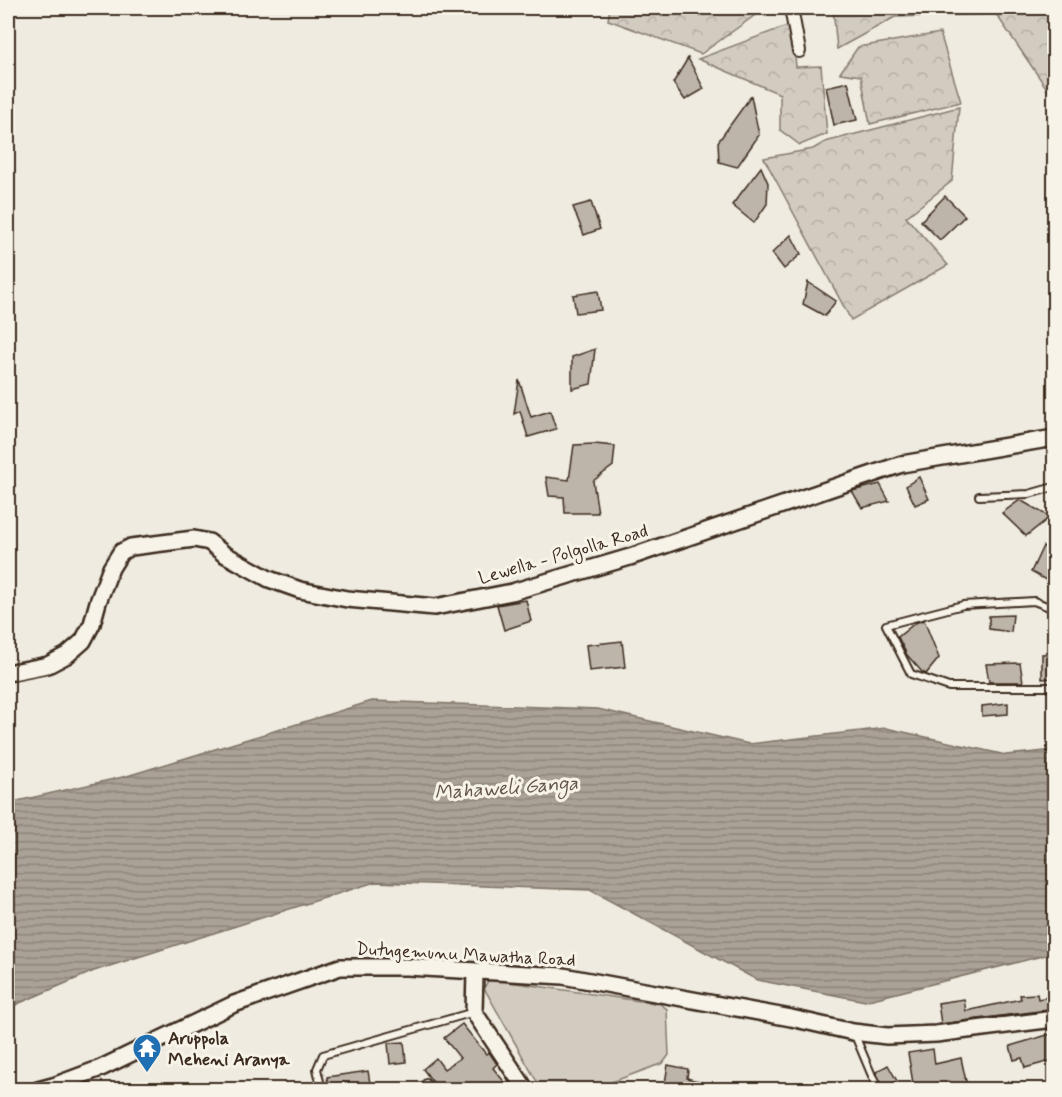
<svg xmlns="http://www.w3.org/2000/svg" width="1062" height="1097" font-family="Mynerve,sans-serif">
  <style>
    .forest { fill: url(#forest-crowns); stroke: #867a6f; stroke-width: 1.5 }
    .pitch { fill: #d1cbc0; stroke: #867a6f; stroke-width: 1.5 }
    .water { fill: url(#water-rules); stroke: #7e7266; stroke-width: 1.5 }
    .building { fill: #bdb5aa; stroke: #3b2a1e; stroke-width: 1.5 }
    .lines { fill: none; stroke-linecap: round; stroke-linejoin: round }
    .service-casing { stroke: #3b2a1e; stroke-width: 10 }
    .minor-casing { stroke: #3b2a1e; stroke-width: 16 }
    .tertiary-casing { stroke: #3b2a1e; stroke-width: 20 }
    .service { stroke: #f7f3e8; stroke-width: 6 }
    .minor { stroke: #f7f3e8; stroke-width: 12 }
    .tertiary { stroke: #f7f3e8; stroke-width: 15 }
    .labels { text-anchor: middle; stroke-width: 6; stroke-linejoin: round; paint-order: stroke }
    .street-label { font-size: 18px; fill: #3b2a1e; stroke: #f7f3e8 }
    .poi-label { font-size: 18px; font-weight: bold; fill: #3b2a1e; stroke: #f7f3e8; text-anchor: start }
    .water-label { font-size: 20px; font-style: italic; fill: #625448; stroke: #f7f3e8 }
  </style>
  <defs>
    <pattern id="forest-crowns" width="20" height="18" patternUnits="userSpaceOnUse" patternTransform="scale(1.5)"><rect width="20" height="18" fill="#d1cbc0"/><path d="M2 6a3 3 0 1 1 6 0M12 15a3 3 0 1 1 6 0" fill="none" stroke="#b4aea5"/></pattern>
    <pattern id="water-rules" width="6" height="5" patternUnits="userSpaceOnUse" patternTransform="scale(1.5)"><rect width="6" height="5" fill="#aaa296"/><path d="M0 2.5h6" fill="none" stroke="#8c847a"/></pattern>
  </defs>
  <rect width="100%" height="100%" fill="#efebe0"/>
  <filter id="ink" filterUnits="userSpaceOnUse"><feTurbulence type="fractalNoise" baseFrequency=".0167" numOctaves="2"/><feDisplacementMap in="SourceGraphic" scale="12" xChannelSelector="R" yChannelSelector="G"/><feConvolveMatrix kernelMatrix="1 2 1 2 8 2 1 2 1" color-interpolation-filters="sRGB"/></filter>
  <g filter="url(#ink)">
    <g class="forest">
      <path d="M610,8H765L701,54L608,20Z"/>
      <path d="M833,8H1054V99L996,14L895,17L837,49Z"/>
      <path d="M792,24L796,67L821,66L827,134L800,145L780,130V94L698,59Z"/>
      <path d="M940,33L961,102L870,124L861,76L840,73L858,47Z"/>
      <path d="M959,107L952,181L906,217L948,265L851,320L764,158L813,149L825,142Z"/>
    </g>
    <path class="pitch" d="M489,979L660,1004L667,1009L669,1055L663,1063L593,1089H541L484,988Z"/>
    <path class="water" d="M372,701L598,709L749,744L886,728L1006,755L1054,750V953L865,1001L757,980L590,890L375,882L94,971L8,1008V803L127,776Z"/>
    <g class="building">
      <path d="M688,58L704,89L685,100L673,83Z"/>
      <path d="M848,82L857,120L834,125L826,87Z"/>
      <path d="M751,96L759,135L737,167L719,162L718,142Z"/>
      <path d="M761,167L768,183L767,204L754,223L732,205Z"/>
      <path d="M945,196L965,216L940,240L921,221Z"/>
      <path d="M591,202L600,229L584,235L573,207Z"/>
      <path d="M791,235L801,254L784,269L772,253Z"/>
      <path d="M808,282L836,301L825,316L803,304Z"/>
      <path d="M598,291L601,310L576,313L573,295Z"/>
      <path d="M595,349L591,384L572,389V357Z"/>
      <path d="M519,380L531,417L550,411L556,429L528,437L520,411L514,414Z"/>
      <path d="M594,444L615,446L613,466L593,481L598,513H565L564,497L549,496L546,477L569,480L574,445Z"/>
      <path d="M919,477L929,499L915,505L906,486Z"/>
      <path d="M880,484L889,501L862,508L852,491Z"/>
      <path d="M1020,500L1050,517L1026,536L1002,513Z"/>
      <path d="M1043,546L1054,553V565L1046,580L1031,572Z"/>
      <path d="M526,600L531,621L504,630L497,605Z"/>
      <path d="M1013,615L1011,632L989,629V616Z"/>
      <path d="M924,620L939,658L926,674L922,672L907,655L898,637L915,623Z"/>
      <path d="M622,641L625,667L589,671L586,645Z"/>
      <path d="M1054,653V678L1042,679V654Z"/>
      <path d="M1020,663L1023,682H989L986,664Z"/>
      <path d="M1008,703V714L982,716V706Z"/>
      <path d="M1037,994L1038,999L1054,996V1009L941,1024L938,1003L964,999L966,1011L1021,999L1020,995Z"/>
      <path d="M462,1024L486,1054L489,1052L497,1064L493,1068L507,1085L501,1089H438L423,1069L436,1058L444,1069L460,1058L444,1038Z"/>
      <path d="M1054,1033V1060L1025,1068L1022,1058L1014,1060L1010,1046Z"/>
      <path d="M404,1042L406,1062L390,1064L388,1043Z"/>
      <path d="M933,1049L935,1064L961,1058L967,1086L952,1089H914L908,1053Z"/>
      <path d="M668,1065L688,1069L687,1078L717,1087V1089H664Z"/>
      <path d="M888,1065L897,1081L884,1088L876,1072Z"/>
      <path d="M368,1071L371,1089H329L327,1077Z"/>
    </g>
    <g class="lines">
      <g class="service-casing">
        <g id="service">
          <path d="M979,496L1029,494L1054,487"/>
          <path d="M1054,609L1034,601L963,605L886,625L911,674L949,687H1054"/>
          <path d="M854,1033L878,1090"/>
          <path d="M426,1083L430,1090"/>
          <path d="M322,1090L317,1069L323,1055L474,1012"/>
        </g>
      </g>
      <g class="minor-casing">
        <path id="minor" d="M791,8L799,51"/>
      </g>
      <g class="tertiary-casing">
        <g id="tertiary">
          <path d="M8,673L48,665L67,655L83,641L92,624L98,602L111,568L121,552L131,547L194,539L209,542L224,554L269,579L300,590L347,599L435,607L512,592L630,557L902,464L1054,438"/>
          <path d="M475,972L474,1012L526,1090"/>
          <path d="M38,1090L53,1086L101,1068L234,1004L340,967H407L563,976L791,1018L853,1032L887,1036L936,1034L1054,1019"/>
        </g>
      </g>
      <use href="#service" class="service"/>
      <use href="#minor" class="minor"/>
      <use href="#tertiary" class="tertiary"/>
    </g>
  </g>
  <defs>
    <g id="temple-pin" transform="scale(1.5)"><path d="M0 17L-7.5 6A9.5 9.5 0 1 1 7.5 6Z" fill="#1f6fb2" stroke="#f7f3e8"/><path d="M0-6L5-2H3V0L6.5 2.5H4V6H1.5V3h-3V6H-4V2.5H-6.5L-3 0V-2H-5Z" fill="#fff"/></g>
  </defs>
  <g fill-rule="evenodd">
    <use href="#temple-pin" x="147" y="1048"/>
  </g>
  <g class="labels">
    <g class="street-label">
      <text transform="translate(563 554) rotate(-16)" y="6">Lewella - Polgolla Road</text>
      <text transform="translate(466 954) rotate(3)" y="6">Dutugemunu Mawatha Road</text>
    </g>
    <g class="poi-label">
      <text x="168" y="1044">Aruppola<tspan x="168" dy="21">Meheni Aranya</tspan></text>
    </g>
    <g class="water-label">
      <text transform="translate(506 787) rotate(-4)" y="7">Mahaweli Ganga</text>
    </g>
  </g>
  <rect width="1062" height="1097" fill="none" stroke="#f7f3e8" stroke-width="30"/>
  <rect x="15" y="15" width="1032" height="1067" fill="none" stroke="#3b2a1e" stroke-width="2" filter="url(#ink)"/>
</svg>
